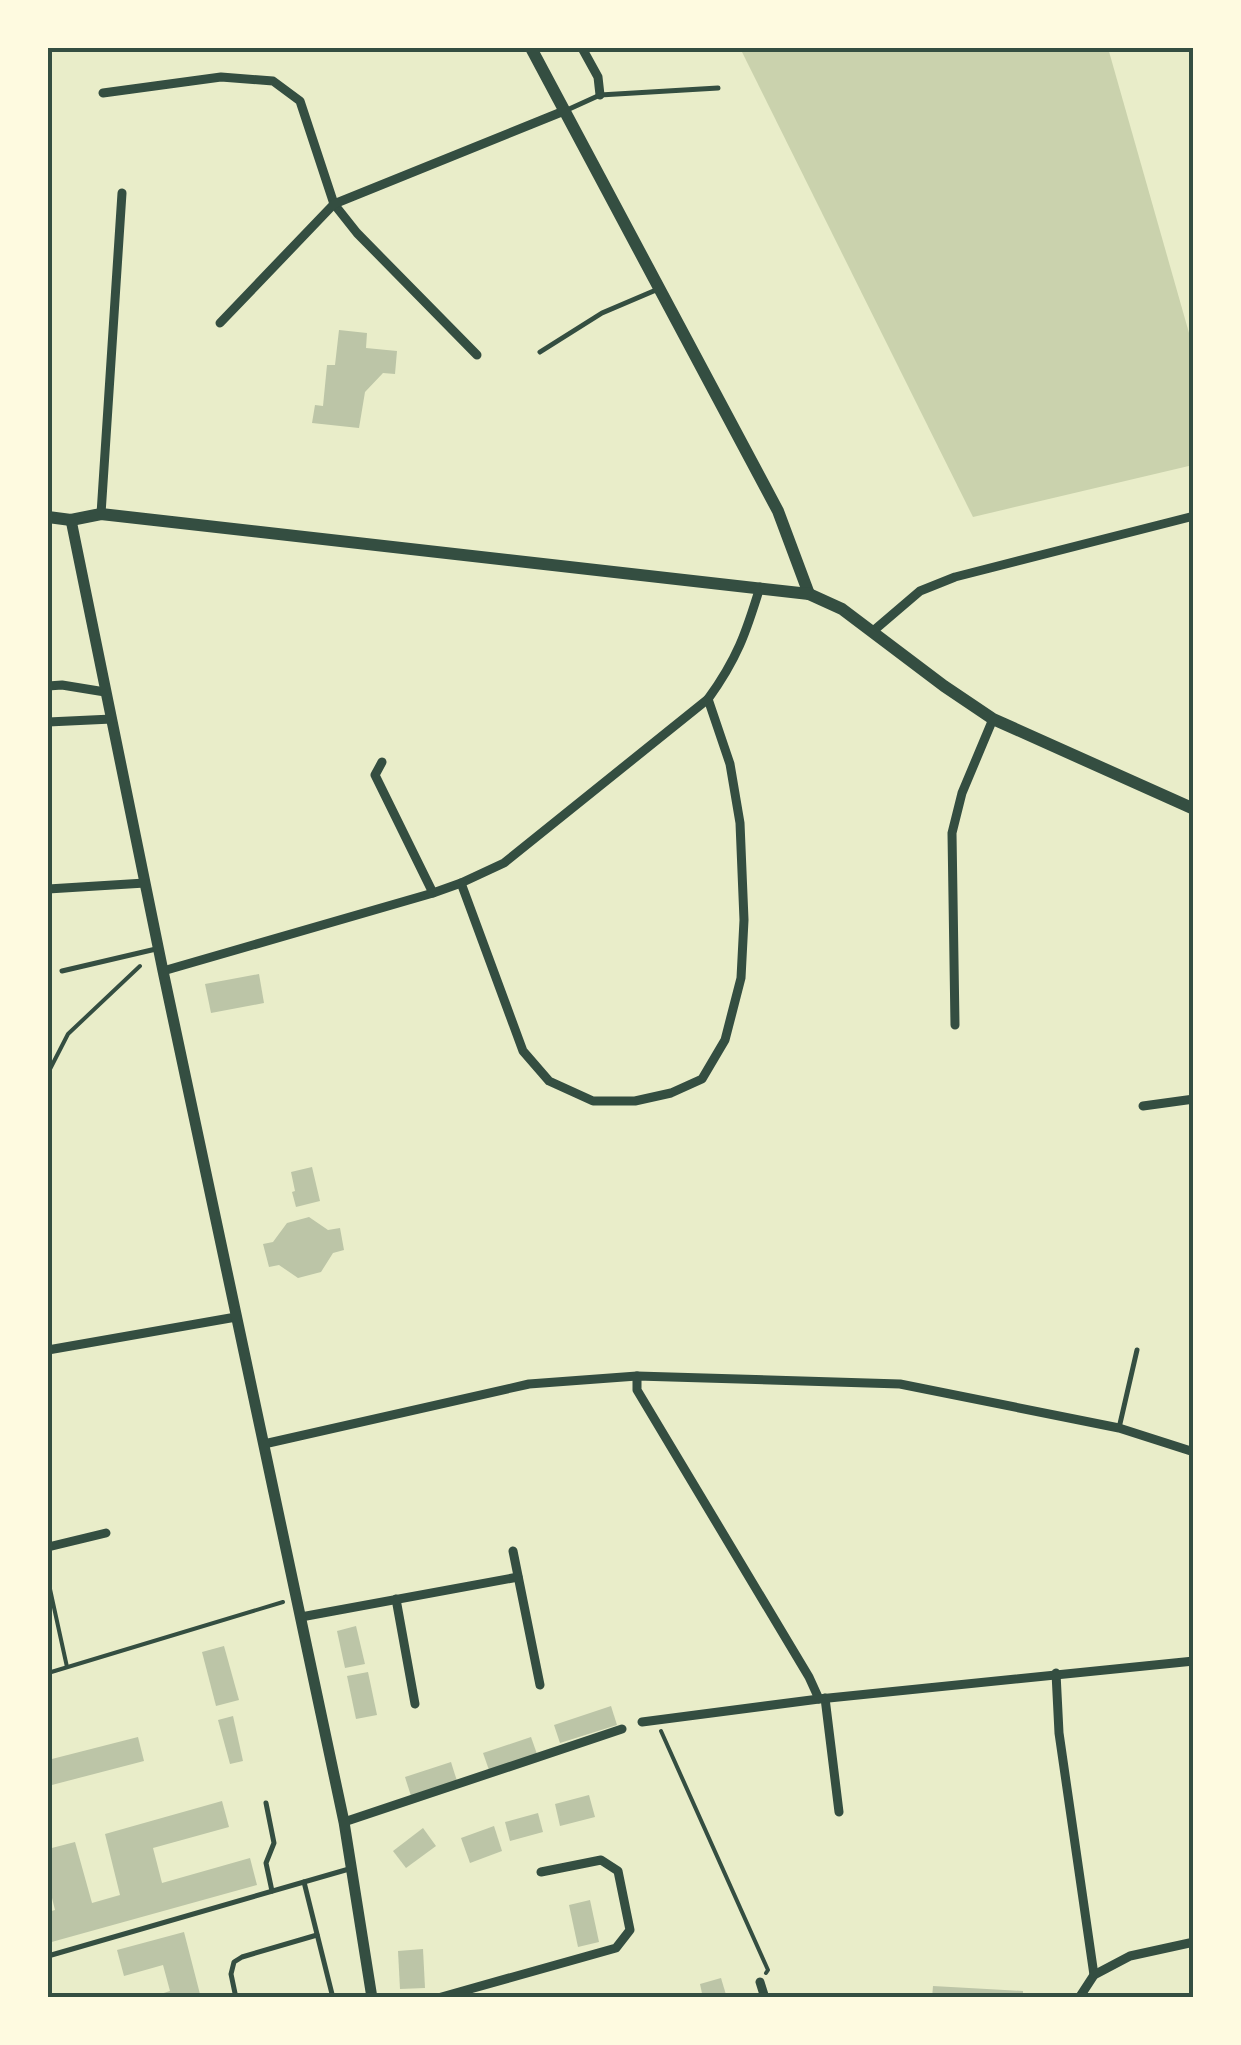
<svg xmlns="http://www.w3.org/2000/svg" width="1241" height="2045" font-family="'Archivo Narrow',sans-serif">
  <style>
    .green { fill: #cad2ad }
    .building { fill: #bcc5a7 }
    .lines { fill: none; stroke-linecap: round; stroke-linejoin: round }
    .path { stroke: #344e41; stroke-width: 4 }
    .service { stroke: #344e41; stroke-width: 5 }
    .minor { stroke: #344e41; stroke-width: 9 }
    .tertiary { stroke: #344e41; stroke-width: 11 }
    .secondary { stroke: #344e41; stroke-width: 12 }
    .neatline { fill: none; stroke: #344e41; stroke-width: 4 }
  </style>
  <rect width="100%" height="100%" fill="#e9edc9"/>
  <path class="green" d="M740,48H1108L1193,347V465L973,517Z"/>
  <g class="building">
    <path d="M339,330L367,333L366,348L397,351L395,374L383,373L365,392L359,428L312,423L315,405L323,406L327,365H335Z"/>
    <path d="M259,974L264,1003L211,1013L205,984Z"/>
    <path d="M312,1167L320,1201L296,1207L292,1192L295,1191L291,1172Z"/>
    <path d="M309,1217L328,1230L340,1228L344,1250L333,1253L321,1272L298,1278L279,1265L269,1267L263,1244L273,1242L287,1223Z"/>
    <path d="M356,1626L365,1664L345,1668L337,1631Z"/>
    <path d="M224,1646L239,1700L216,1706L202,1652Z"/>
    <path d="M368,1672L377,1715L356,1719L347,1676Z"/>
    <path d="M611,1706L617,1725L560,1743L554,1725Z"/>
    <path d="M233,1716L243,1761L230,1764L218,1720Z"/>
    <path d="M138,1737L144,1761L48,1786V1760Z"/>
    <path d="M531,1737L537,1754L489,1770L483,1753Z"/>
    <path d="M451,1762L457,1781L411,1796L405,1777Z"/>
    <path d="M589,1795L595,1817L560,1826L555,1804Z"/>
    <path d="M222,1801L229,1827L153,1848L162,1883L250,1858L257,1885L48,1943V1912L55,1910L48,1882V1849L75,1842L92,1903L120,1895L105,1834Z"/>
    <path d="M538,1813L543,1832L510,1841L505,1822Z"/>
    <path d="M494,1826L502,1851L470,1863L461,1838Z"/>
    <path d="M423,1828L436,1846L406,1868L393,1851Z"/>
    <path d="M590,1900L599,1942L578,1947L569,1905Z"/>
    <path d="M184,1932L201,1998H148L170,1991L163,1965L124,1976L117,1950Z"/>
    <path d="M423,1949L425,1988L400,1989L398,1951Z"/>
    <path d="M721,1978L727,1998H703L700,1984Z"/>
    <path d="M933,1986L1023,1991V1998H932Z"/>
  </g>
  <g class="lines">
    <g class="path">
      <path d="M48,1073L68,1034L140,966"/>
      <path d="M48,1580L67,1667"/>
      <path d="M48,1673L283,1602"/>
      <path d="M661,1731L768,1970L766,1973"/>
    </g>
    <g class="service">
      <path d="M567,110L600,95L718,88"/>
      <path d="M540,352L602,313L656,290"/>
      <path d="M62,971L156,949"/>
      <path d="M1119,1428L1137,1350"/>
      <path d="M266,1803L274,1843L266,1863L272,1891"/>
      <path d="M304,1882L333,1998"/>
      <path d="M48,1956L349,1869"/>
      <path d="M236,1998L231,1974L234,1962L242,1957L317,1935"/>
    </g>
    <g class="minor">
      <path d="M582,48L598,77L600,95"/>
      <path d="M103,93L221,77L273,81L300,101L334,204L357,233L477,355"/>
      <path d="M220,323L334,204L564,111"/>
      <path d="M101,514L122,193"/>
      <path d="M872,632L920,591L955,577L1194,516"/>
      <path d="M48,686L62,685L105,692"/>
      <path d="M48,722L112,719"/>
      <path d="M382,762L375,775L433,893"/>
      <path d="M461,883L523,1051L549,1081L593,1101H635L671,1093L702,1079L725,1040L741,978L744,920L740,823L730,764L708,699"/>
      <path d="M48,889L145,883"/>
      <path d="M163,971L433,893L461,883L504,863L708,699C737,659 746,633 760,587"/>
      <path d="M955,1025L952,833L962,793L993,719"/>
      <path d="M1143,1106L1194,1099"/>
      <path d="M48,1350L236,1317"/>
      <path d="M637,1376V1390L809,1677L819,1699"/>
      <path d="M264,1444L529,1384L637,1376L900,1384L1119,1428L1194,1452"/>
      <path d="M48,1547L106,1533"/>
      <path d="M513,1551L540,1685"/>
      <path d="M396,1599L415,1704"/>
      <path d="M301,1617L518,1577"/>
      <path d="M1056,1673L1059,1733L1094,1975"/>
      <path d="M825,1698L839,1812"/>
      <path d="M642,1722L819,1699L1194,1661"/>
      <path d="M344,1822L622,1729"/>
      <path d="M760,1982L765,1998"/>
      <path d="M438,1998L616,1948L630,1930L618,1871L601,1860L541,1872"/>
      <path d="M1079,1998L1094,1975L1130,1956L1194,1942"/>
    </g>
    <path class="tertiary" d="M71,520L163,971L344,1822L372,1998"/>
    <g class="secondary">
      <path d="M531,48L778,511L809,594"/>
      <path d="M48,517L71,520L101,514L809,594L842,609L944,686L993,719L1194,809"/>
    </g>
  </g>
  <rect width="1241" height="2045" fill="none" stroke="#fefae0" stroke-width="100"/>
  <rect x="50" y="50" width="1141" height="1945" class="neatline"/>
</svg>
